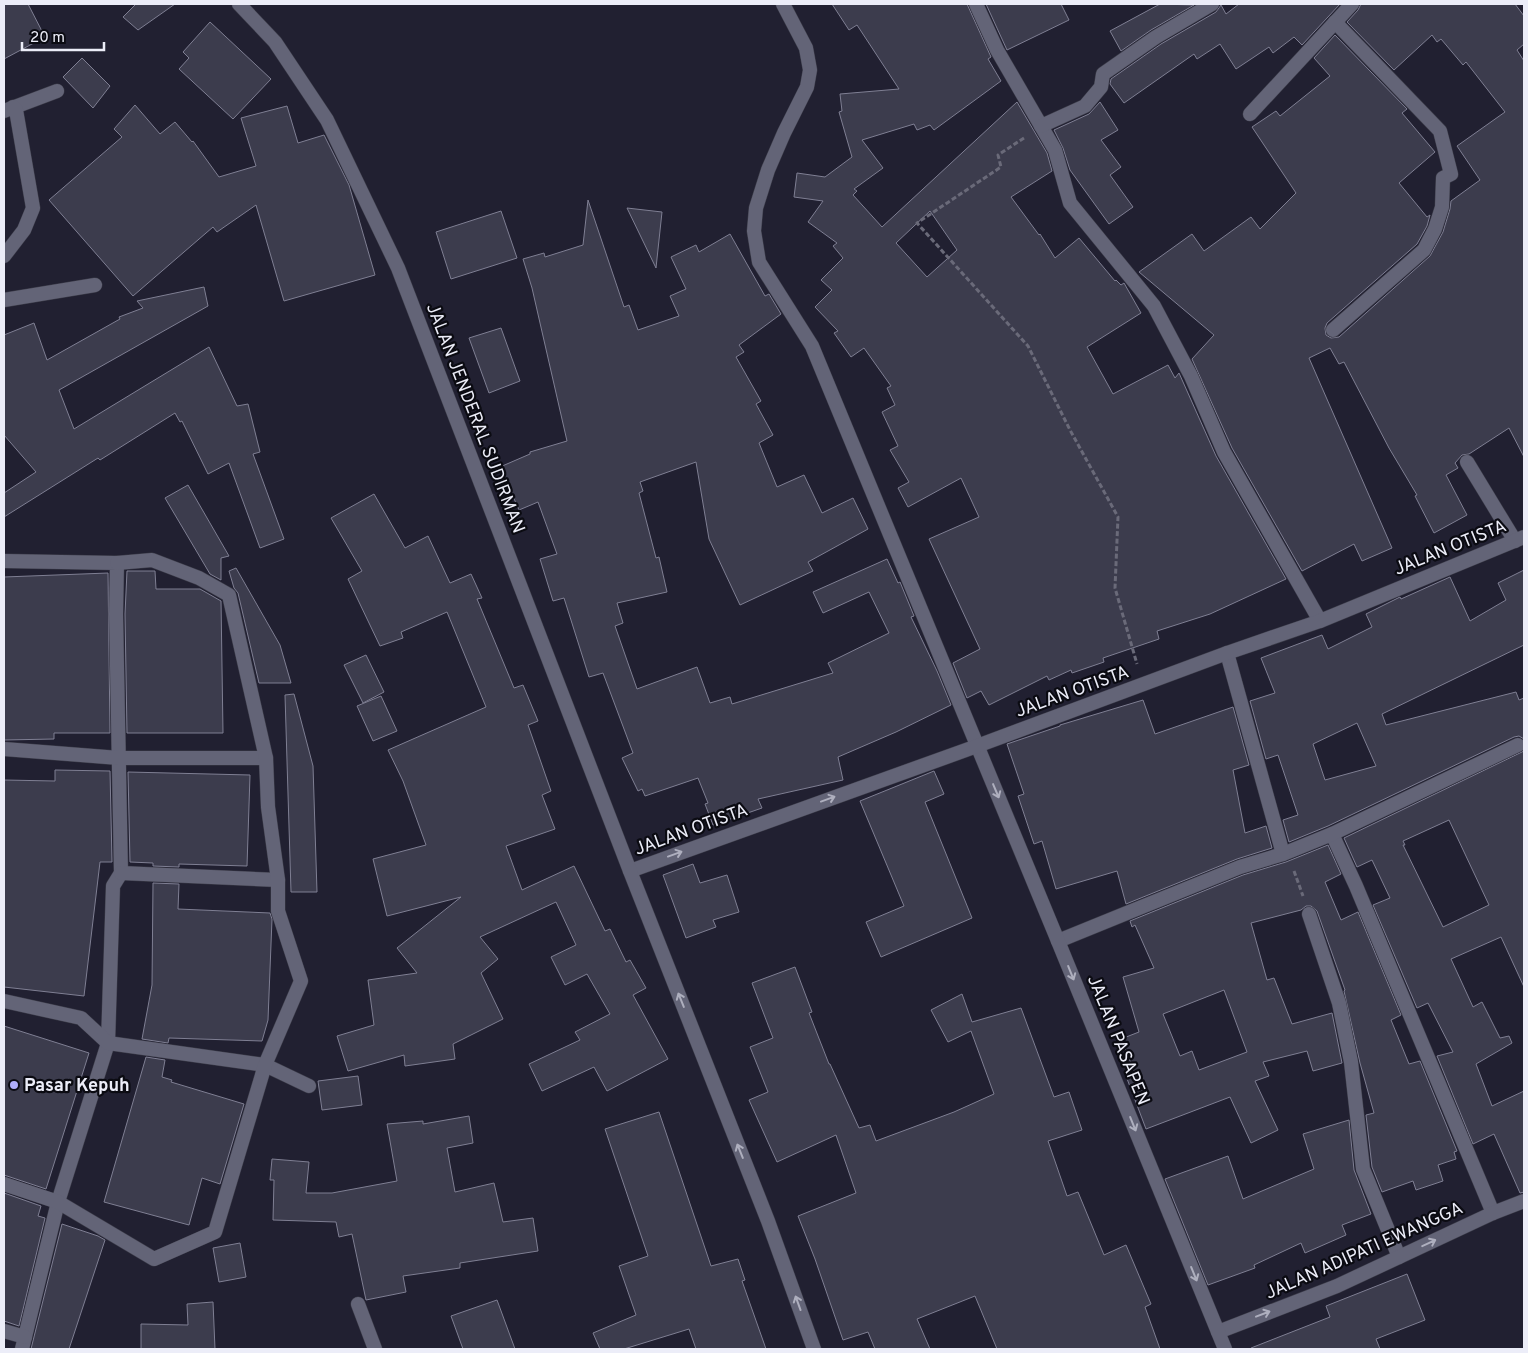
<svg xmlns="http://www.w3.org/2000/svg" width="1528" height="1353" font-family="Overpass,sans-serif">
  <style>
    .building { fill: #3c3c4d; stroke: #7f7f93; fill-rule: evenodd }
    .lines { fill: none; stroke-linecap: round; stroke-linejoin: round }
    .service-casing { stroke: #3c3c49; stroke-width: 15 }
    .minor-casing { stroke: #3c3c49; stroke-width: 15 }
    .tertiary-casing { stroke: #3c3c49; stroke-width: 15 }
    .secondary-casing { stroke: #3c3c49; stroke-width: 15 }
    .path { stroke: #6a6a79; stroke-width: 3; stroke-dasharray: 5 2.5; stroke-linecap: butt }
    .service { stroke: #636477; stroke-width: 14 }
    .minor { stroke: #636477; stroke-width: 14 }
    .tertiary { stroke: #636477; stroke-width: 14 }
    .secondary { stroke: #636477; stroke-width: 14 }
    .oneway { stroke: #aeafbe }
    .poi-dot { fill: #b0aefa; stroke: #0b0b12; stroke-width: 2 }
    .labels { text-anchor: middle; stroke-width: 4.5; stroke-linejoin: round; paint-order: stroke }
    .street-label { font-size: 18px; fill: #ecedf8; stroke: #0b0b12 }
    .poi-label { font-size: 18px; font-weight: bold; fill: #ecedf8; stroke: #0b0b12; text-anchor: start }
  </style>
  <rect width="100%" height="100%" fill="#212031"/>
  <g class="building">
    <path d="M4,4H28L45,37L4,59Z"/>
    <path d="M136,4H175L138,30L123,17Z"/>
    <path d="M832,4H967L991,57L988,59L1001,81L934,130L930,125L917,130L914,124L862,140L883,168L854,189L857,191L853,195L882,227L1017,102L1047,153L1052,171L1011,197L1039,235L1040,234L1055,258L1079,238L1115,281L1116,280L1121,285L1124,283L1141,313L1087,347L1113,394L1168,365L1175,378L1179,373L1216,456L1286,579L1210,614L1157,631L1159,639L1103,658L1104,662L1072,673L1071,670L1049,680L1047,676L989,705L981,691L967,698L953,663L980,649L929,539L979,517L961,478L908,507L898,488L909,482L890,450L898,446L882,412L895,405L887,388L891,386L864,348L851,357L834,333L838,331L815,307L832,290L821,280L843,258L833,246L837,243L808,222L823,201L794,197L797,173L825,177L852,157L839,112L842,111L840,94L899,89L857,25L849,30ZM930,211L957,250L927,277L896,243Z"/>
    <path d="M986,4H1061L1069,20L1007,50Z"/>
    <path d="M1160,4L1194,5L1151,30L1121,51L1110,31Z"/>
    <path d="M1239,4H1340L1302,45L1294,37L1273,53L1269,47L1236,69L1220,44L1197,59L1194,54L1124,103L1110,84L1111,79L1161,44L1216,12L1221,5L1226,14Z"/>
    <path d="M1361,4H1515L1524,16V44L1517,50L1524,61V457L1509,428L1469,454L1462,455L1455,463L1458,468L1446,475L1467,515L1434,533L1415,496L1417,495L1389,448L1344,362L1339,364L1330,348L1309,358L1392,548L1362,561L1354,544L1302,571L1232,448L1192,359L1214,335L1139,272L1192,234L1204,251L1251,217L1260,229L1296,193L1252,127L1276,111L1280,116L1330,76L1314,58L1335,35L1407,109L1402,113L1435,152L1399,183L1427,217L1430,215L1427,226L1417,244L1327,323L1325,328L1326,335L1331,338L1339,337L1430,256L1443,232L1450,209L1451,201L1480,180L1457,146L1505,112L1466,62L1463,65L1441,39L1437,42L1432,35L1394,70L1347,22L1358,10Z"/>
    <path d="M210,22L271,79L233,119L179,69L189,58L183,52Z"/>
    <path d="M82,58L110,86L93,108L63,77Z"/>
    <path d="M1100,102L1118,130L1101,140L1121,167L1110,175L1133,207L1109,224L1070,170L1063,148L1054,130L1089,114Z"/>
    <path d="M135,105L160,134L175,122L192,142L193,141L219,177L256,166L241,118L287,106L298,143L324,135L349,185L375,275L284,301L256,205L217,232L213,227L133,296L49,200L122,137L114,129Z"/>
    <path d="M588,200L624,307L629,305L638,330L679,316L670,296L686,289L671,257L696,245L699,252L730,234L765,296L769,294L781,314L739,345L744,352L736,357L761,401L756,404L773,435L759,443L777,487L804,475L822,513L853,498L868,529L808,562L813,571L740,605L709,539L696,462L640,482L643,491L639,493L656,558L659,557L667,592L617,603L623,623L615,626L637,689L697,667L710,703L730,697L732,704L833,673L828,663L889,633L869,592L823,613L813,592L887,559L898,583L900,582L914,616L911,617L937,671L951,705L896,732L838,757L843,780L758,799L762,808L713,825L705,804L708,803L698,778L645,796L642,789L638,791L622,758L633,753L603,673L589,677L564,598L553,601L540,559L557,554L538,502L519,510L500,467L530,454V452L567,441L532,288L523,259L544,253L545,257L583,245Z"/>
    <path d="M627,208L662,212L656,268Z"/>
    <path d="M501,211L517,258L451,279L436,232Z"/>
    <path d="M204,287L208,306L59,390L74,429L209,347L237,406L248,404L260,452L253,454L284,539L260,548L229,463L208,474L182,421L180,422L175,413L100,460L98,458L4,517V493L36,472L4,435V335L34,323L47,360L120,319L119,317L143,308L137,301Z"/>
    <path d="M501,328L520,381L489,393L469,338Z"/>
    <path d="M188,485L229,556L221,558V580L210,574L165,498Z"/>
    <path d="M374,494L405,548L428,536L450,583L471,574L482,598L477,599L514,688L523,685L538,721L528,725L551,791L542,795L555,829L506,846L522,890L574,866L605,931L610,929L626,962L630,960L646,988L633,995L668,1059L607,1091L594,1067L542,1091L529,1064L580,1040L575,1032L610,1014L587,974L565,985L551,957L576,945L556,902L480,937L498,959L481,973L503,1019L453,1044L455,1059L405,1066L404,1055L348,1071L337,1036L374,1025L368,980L417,973L397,948L461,897L387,916L373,859L426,845L403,781L388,750L486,707L447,612L401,632L403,638L380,646L348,579L362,571L331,518Z"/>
    <path d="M236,568L280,645L291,683H259L238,593L234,588L229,571Z"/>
    <path d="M1524,570V645L1382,714L1386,725L1516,692L1519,700L1524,698V739L1519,736L1514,737L1328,826L1289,842L1283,820L1298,815L1278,755L1266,759L1250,701L1275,693L1261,658L1322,635L1328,649L1372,627L1366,614L1400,597L1401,599L1450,577L1470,621L1506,600L1498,583ZM1357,723L1376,766L1325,780L1313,744Z"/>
    <path d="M127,571H155L156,589H200L221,601L223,733H127L125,614Z"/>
    <path d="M108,573L110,733H54V739L4,740V577Z"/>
    <path d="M366,655L384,692L363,703L344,665Z"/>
    <path d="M294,694L313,766L317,892H291L285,695Z"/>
    <path d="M381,696L397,731L373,741L357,706Z"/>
    <path d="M1143,700L1155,734L1233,707L1249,765L1233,770L1245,833L1266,826L1272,848L1237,859L1126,904L1117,871L1056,889L1042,841L1034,844L1018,796L1024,794L1007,744L1060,726V725Z"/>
    <path d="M1524,751V987L1501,937L1451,959L1473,1007L1482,1002L1500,1038L1509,1036L1512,1043L1476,1064L1492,1106L1524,1091V1192L1520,1193L1494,1134L1473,1144L1437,1056L1453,1052L1428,1003L1417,1008L1373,905L1390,898L1372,860L1357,867L1344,838ZM1449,820L1489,905L1443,927L1403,845H1405L1403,841Z"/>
    <path d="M55,770L110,771L112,862H100L84,996L4,987V780L55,781Z"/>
    <path d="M934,771L944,794L925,802L972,918L881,957L866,922L904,906L860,801Z"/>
    <path d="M128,772L250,775L247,866L179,864V867L153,866V863L130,862Z"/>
    <path d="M1328,845L1341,874L1325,882L1341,920L1358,912L1401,1015L1391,1020L1409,1064L1420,1061L1457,1151L1454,1152L1456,1159L1438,1165L1443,1181L1416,1190L1413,1181L1382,1192L1372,1167L1366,1115L1374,1113L1360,1063L1344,991L1345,990L1317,911L1311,906H1306L1301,910L1251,923L1267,980L1274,978L1292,1024L1332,1013L1342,1063L1313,1071L1307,1051L1263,1062L1269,1076L1255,1081L1278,1130L1251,1143L1230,1097L1146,1129L1126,1076L1135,1073L1121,1039L1139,1032L1123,977L1154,968L1135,925L1132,927L1130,921L1243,875L1286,862ZM1224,990L1247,1052L1199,1070L1192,1051L1180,1056L1163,1014Z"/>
    <path d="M693,864L700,883L727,875L739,912L713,920L716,927L686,938L663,875Z"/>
    <path d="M153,883L179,884L178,909L270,913L272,919L268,1020L262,1041L169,1038L168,1043L142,1039L152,985Z"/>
    <path d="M795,967L812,1012L809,1013L829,1064H830L859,1128L870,1125L876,1141L954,1112L994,1094L971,1031L948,1042L931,1010L962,994L972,1022L1021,1008L1054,1097L1069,1092L1082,1130L1048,1141L1067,1196L1078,1192L1104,1255L1126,1245L1151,1304L1145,1307L1160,1349H997L975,1296L917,1319L930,1349H875L868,1332L843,1340L815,1259L798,1216L856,1193L836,1135L777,1162L749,1100L768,1092L750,1047L773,1038L752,983Z"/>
    <path d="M4,1026L89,1053L46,1189L4,1175Z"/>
    <path d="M146,1057L165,1060L162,1077L172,1080L171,1082L244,1104L220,1184L202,1178L189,1225L104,1202Z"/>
    <path d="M358,1076L362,1105L322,1110L318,1081Z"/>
    <path d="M659,1112L711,1266L738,1259L745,1280L742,1281L766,1349H696L689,1329L624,1349H600L593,1333L636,1315L619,1266L648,1256L605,1129Z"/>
    <path d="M469,1116L473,1143L447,1148L455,1192L494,1183L503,1222L533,1218L538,1251L460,1263V1268L403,1276L406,1292L366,1300L352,1234L339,1237L336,1222L273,1220L274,1180H270L272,1159L309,1162L306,1193H332L397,1181L387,1124L423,1121V1124Z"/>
    <path d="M1349,1120L1354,1170L1371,1214L1342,1225L1346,1235L1305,1253L1301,1243L1254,1265L1255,1268L1208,1285L1165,1179L1228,1156L1243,1199L1314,1169L1303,1134Z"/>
    <path d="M4,1193L41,1206L38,1216L45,1218L19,1326L4,1321Z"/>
    <path d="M62,1224L98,1236L105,1240L69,1349H31Z"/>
    <path d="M240,1243L246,1277L219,1282L213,1248Z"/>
    <path d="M1407,1274L1425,1320L1376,1339L1380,1349H1252L1251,1348L1330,1317L1326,1306Z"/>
    <path d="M497,1300L515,1349H463L451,1316Z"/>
    <path d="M213,1302L215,1349H141V1324L188,1325L187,1304Z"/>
  </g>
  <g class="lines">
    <g class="service-casing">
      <g id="service">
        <path d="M4,111L57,91"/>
        <path d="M4,256L24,230L33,208L16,110L13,107"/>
        <path d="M4,300L95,285"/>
        <path d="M1467,462L1515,541"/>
        <path d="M4,561L117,563L116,614L121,873L113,886L108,1043L58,1202L22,1349"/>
        <path d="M4,749L119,758H266"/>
        <path d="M121,873L278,880"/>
        <path d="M4,1001L81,1018L108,1043L265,1065L309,1086"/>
        <path d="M4,1184L58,1202L154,1259L215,1232L265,1065L301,981L278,911V880L268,807L266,758L229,595L199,578L152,560L117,563"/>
        <path d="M4,1331L25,1337"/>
      </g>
    </g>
    <g class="minor-casing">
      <g id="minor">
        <path d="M976,4L997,50L1055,150L1070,203L1154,306L1191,376L1224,452L1320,621"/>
        <path d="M1250,114L1352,4"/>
        <path d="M1041,126L1085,106L1101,87L1103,74L1156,37L1212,4"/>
        <path d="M1333,330L1424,250L1435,229L1442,207L1443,178L1451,174L1440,131L1335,22"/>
        <path d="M1332,834L1356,886L1493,1213"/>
        <path d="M1283,854L1332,834L1518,745"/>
        <path d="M1309,914L1339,1003L1351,1062L1363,1169L1399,1257"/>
        <path d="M1058,941L1240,867L1283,854L1227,653"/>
        <path d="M358,1304L375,1349"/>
        <path d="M1218,1332L1337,1286L1493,1213L1524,1201"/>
      </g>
    </g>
    <g class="tertiary-casing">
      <g id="tertiary">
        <path d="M783,4L806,48L810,70L807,87L784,133L768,170L756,208L754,231L759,262L812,346L1058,941L1225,1349"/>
        <path d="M630,871L977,746L1227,653L1320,621L1524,537"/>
      </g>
    </g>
    <g class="secondary-casing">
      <path id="secondary" d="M239,4L275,42L327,120L398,268L630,871L768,1221L814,1349"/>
    </g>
    <g class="path">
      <path d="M1024,138L998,155L1001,167L917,223L1028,346L1070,430L1118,517L1115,588L1137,664"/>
      <path d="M1294,871L1303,896"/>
    </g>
    <use href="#service" class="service"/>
    <use href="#minor" class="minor"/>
    <use href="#tertiary" class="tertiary"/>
    <use href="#secondary" class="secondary"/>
  </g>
  <defs><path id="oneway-shaft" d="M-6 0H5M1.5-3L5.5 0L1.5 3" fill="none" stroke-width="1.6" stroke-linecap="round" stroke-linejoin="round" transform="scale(1.25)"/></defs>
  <g class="oneway">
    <use href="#oneway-shaft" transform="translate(996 791) rotate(67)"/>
    <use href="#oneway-shaft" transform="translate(828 799) rotate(-20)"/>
    <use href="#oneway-shaft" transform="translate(675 854) rotate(-20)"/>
    <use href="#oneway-shaft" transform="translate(1071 973) rotate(68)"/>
    <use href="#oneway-shaft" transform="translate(681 1000) rotate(-112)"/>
    <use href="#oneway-shaft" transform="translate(1133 1124) rotate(68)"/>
    <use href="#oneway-shaft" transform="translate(740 1151) rotate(-112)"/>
    <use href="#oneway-shaft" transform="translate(1429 1243) rotate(-25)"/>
    <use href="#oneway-shaft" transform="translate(1194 1274) rotate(68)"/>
    <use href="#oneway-shaft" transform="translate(798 1303) rotate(-110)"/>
    <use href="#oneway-shaft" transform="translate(1263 1314) rotate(-21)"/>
  </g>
  <circle class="poi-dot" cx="14" cy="1085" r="5"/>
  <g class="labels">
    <g class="street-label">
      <text transform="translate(476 418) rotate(69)" y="6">JALAN JENDERAL SUDIRMAN</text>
      <text transform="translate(1450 547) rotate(-22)" y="6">JALAN OTISTA</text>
      <text transform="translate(1072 691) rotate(-20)" y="6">JALAN OTISTA</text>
      <text transform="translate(691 829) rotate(-20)" y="6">JALAN OTISTA</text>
      <text transform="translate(1119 1040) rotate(68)" y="6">JALAN PASAPEN</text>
      <text transform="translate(1364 1250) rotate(-24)" y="6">JALAN ADIPATI EWANGGA</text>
    </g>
    <g class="poi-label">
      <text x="24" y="1091">Pasar Kepuh</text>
    </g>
  </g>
  <rect width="1528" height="1353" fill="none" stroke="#ecedf8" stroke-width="10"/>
  <path d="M22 42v8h82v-8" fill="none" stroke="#ecedf8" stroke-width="2.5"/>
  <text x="30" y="42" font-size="15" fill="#ecedf8" stroke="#0b0b12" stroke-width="4" paint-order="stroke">20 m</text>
</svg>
